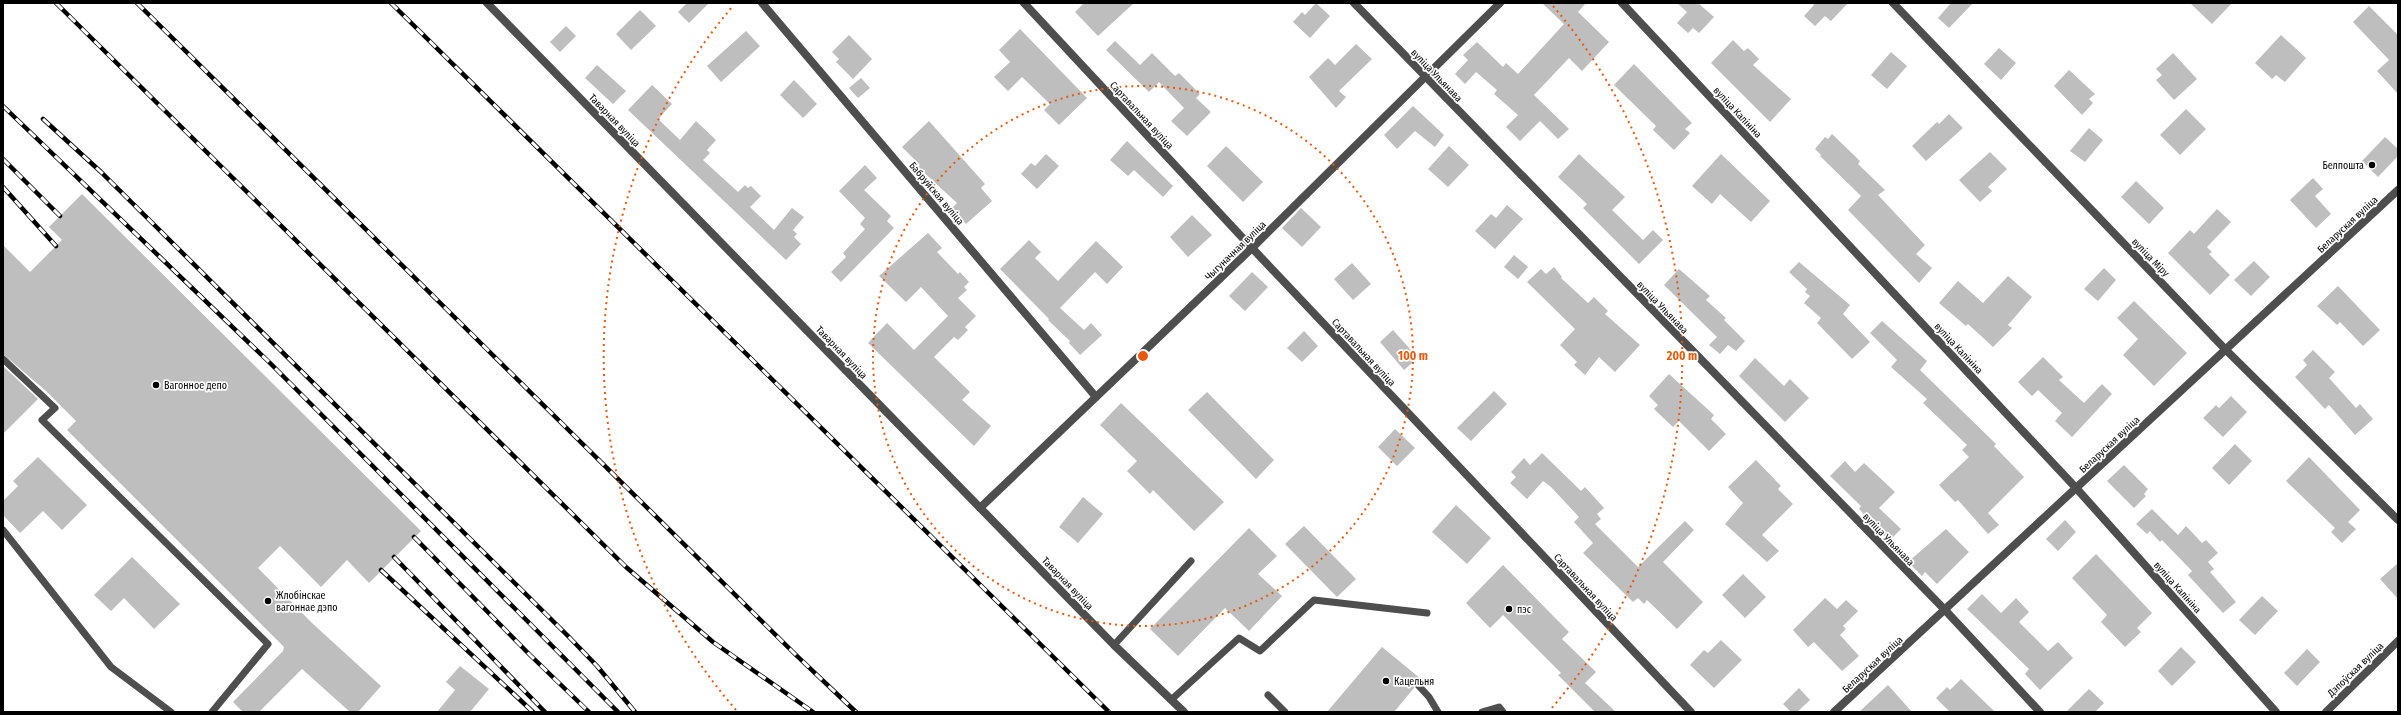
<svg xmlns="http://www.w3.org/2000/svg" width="2401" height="715" font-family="'Fira Sans Condensed',sans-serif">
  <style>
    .building { fill: #bebebe }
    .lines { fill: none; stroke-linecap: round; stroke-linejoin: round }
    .service { stroke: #4e4e4e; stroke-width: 7 }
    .minor { stroke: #4e4e4e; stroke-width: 8 }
    .rail-casing { stroke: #000; stroke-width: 4.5 }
    .rail { stroke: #fff; stroke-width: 3; stroke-dasharray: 9; stroke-linecap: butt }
    .ring { fill: none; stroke: #e8590c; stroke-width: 2; stroke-dasharray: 2 4 }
    .poi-dot { fill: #000; stroke: #fff; stroke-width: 1.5 }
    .labels { text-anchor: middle; stroke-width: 3.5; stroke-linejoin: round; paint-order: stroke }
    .street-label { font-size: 10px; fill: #000; stroke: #fff }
    .poi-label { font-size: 10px; fill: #000; stroke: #fff; text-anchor: start }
    .centre { fill: #e8590c; stroke: #fff; stroke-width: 2 }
    .ring-label { font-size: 12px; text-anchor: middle; font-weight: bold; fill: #e8590c; stroke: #fff; stroke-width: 3.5; stroke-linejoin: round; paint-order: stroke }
  </style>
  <rect width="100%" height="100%" fill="#fff"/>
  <g class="building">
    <path d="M687,3H709L689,23L678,12Z"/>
    <path d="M1084,3H1134L1098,36L1075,12Z"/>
    <path d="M1316,3L1330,16L1310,38L1293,22L1302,12L1305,15Z"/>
    <path d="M1542,3H1586L1578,12L1609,42L1582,71L1569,58L1534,95L1569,129L1558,139L1540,121L1520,141L1506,127L1518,115L1494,94L1497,90L1476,72L1465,84L1455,74L1468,60L1463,55L1477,42L1503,67L1506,63L1518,74L1564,24Z"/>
    <path d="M1677,3H1698L1714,17L1699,33L1693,28L1688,33L1677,23L1687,12Z"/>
    <path d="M1812,3H1848L1831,21L1825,16L1815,26L1804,16L1814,5Z"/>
    <path d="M1951,3H1973L1949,28L1938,18Z"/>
    <path d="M2190,3H2232L2212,24Z"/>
    <path d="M2369,6L2398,35V94L2377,71L2389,60L2353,22Z"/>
    <path d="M640,10L656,26L631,50L616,34Z"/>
    <path d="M566,26L576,36L560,52L550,42Z"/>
    <path d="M1020,29L1087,98L1059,125L1044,110L1050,104L1022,77L1008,91L994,77L1010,62L999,50Z"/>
    <path d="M746,31L760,46L721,82L707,66Z"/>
    <path d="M849,35L872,59L853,79L836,62L839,59L832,52Z"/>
    <path d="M2281,35L2306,58L2285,82L2276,75L2272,79L2255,63Z"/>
    <path d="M1733,40L1744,51L1748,48L1759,59L1753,65L1791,99L1770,122L1711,63Z"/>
    <path d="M1115,41L1140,65L1152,53L1175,76L1179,73L1200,94L1196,98L1211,112L1187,136L1171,121L1184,108L1159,82L1149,92L1106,50Z"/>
    <path d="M1356,44L1372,59L1339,91L1346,97L1336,108L1309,77L1328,58L1335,65Z"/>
    <path d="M1999,48L2016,63L2001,80L1984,64Z"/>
    <path d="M1891,52L1907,66L1887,89L1871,75Z"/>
    <path d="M2173,53L2197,79L2174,100L2156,80L2162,75L2156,69Z"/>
    <path d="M1634,64L1692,123L1685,129L1690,133L1674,150L1653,130L1656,126L1614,85Z"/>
    <path d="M597,65L626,91L613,104L585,78Z"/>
    <path d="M2069,70L2095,94L2089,99L2093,103L2082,115L2054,86Z"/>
    <path d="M861,78L870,88L858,98L849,88Z"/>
    <path d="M794,80L817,104L803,118L780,95Z"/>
    <path d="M652,85L672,104L658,119L680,140L696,121L716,140L707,150L710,153L703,160L738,192L745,185L748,188L751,186L761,196L750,207L774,230L792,208L804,217L793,230L797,234L794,237L801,244L786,260L628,110Z"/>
    <path d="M1413,106L1444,135L1435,147L1415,131L1397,149L1384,135Z"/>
    <path d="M2186,109L2206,129L2180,155L2160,135Z"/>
    <path d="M1949,114L1963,128L1926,161L1912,146L1937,122L1939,124Z"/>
    <path d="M929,121L985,184L981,188L992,201L966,224L952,208L957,203L918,167L920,165L902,147Z"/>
    <path d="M2089,128L2103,140L2085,162L2070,151Z"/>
    <path d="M1832,134L1860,161L1858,164L1885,190L1878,195L1925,245L1916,254L1932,268L1919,283L1848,210L1861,196L1820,156L1821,155L1815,149L1825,137L1828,139Z"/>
    <path d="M2385,137L2398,149V156L2378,177L2362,161Z"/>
    <path d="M1127,141L1173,186L1163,197L1134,170L1128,176L1110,160Z"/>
    <path d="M1226,146L1263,182L1243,202L1207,166Z"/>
    <path d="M1449,146L1469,165L1448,187L1428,169Z"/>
    <path d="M1990,152L2007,169L1988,187L1992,191L1980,202L1959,180Z"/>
    <path d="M1046,154L1059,166L1037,189L1021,174L1031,163L1035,166Z"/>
    <path d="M1579,154L1625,197L1612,210L1643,240L1653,230L1663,240L1639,264L1583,208L1587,204L1558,177Z"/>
    <path d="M1721,154L1770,201L1751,222L1720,194L1712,204L1692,186Z"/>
    <path d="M865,165L877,178L864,190L891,216L887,221L894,228L841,282L831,272L846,257L843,253L865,229L860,224L865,218L839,191Z"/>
    <path d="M2313,178L2323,189L2315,196L2331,214L2316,228L2290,200Z"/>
    <path d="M2136,181L2164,208L2149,224L2121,197Z"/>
    <path d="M82,194L421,531L369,583L347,560L321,587L280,546L258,568L312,623L381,686L358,712H350L302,669L259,712H243L233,702L283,651L284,647L67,430L76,421L46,391L3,354V245L30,272L62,240L49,227Z"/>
    <path d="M1507,205L1523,219L1495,249L1475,231L1491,214L1496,218Z"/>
    <path d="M1301,208L1321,227L1302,247L1282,228Z"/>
    <path d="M2217,209L2231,222L2207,247L2212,252L2209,254L2230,275L2210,295L2168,253L2190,230L2194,234Z"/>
    <path d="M1192,215L1212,235L1188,257L1170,237Z"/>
    <path d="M928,233L942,248L937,252L958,274L960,272L969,282L964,287L967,290L958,298L976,316L965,327L968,330L958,340L954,337L934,357L970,392L962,400L991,426L974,446L868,343L887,323L914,350L948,316L921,287L906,302L879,276Z"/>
    <path d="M1029,240L1041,252L1035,258L1058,281L1096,241L1123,267L1107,284L1095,272L1060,308L1084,330L1091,323L1102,335L1080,355L1069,343L1070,341L1048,320L1049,319L1000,269Z"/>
    <path d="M1514,255L1528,267L1518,279L1504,267Z"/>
    <path d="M2254,261L2270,277L2251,296L2234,280Z"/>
    <path d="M1799,262L1850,305L1843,314L1870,342L1852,359L1817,323L1821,318L1804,303L1810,296L1805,292L1807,289L1789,272Z"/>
    <path d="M1352,263L1371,284L1353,300L1334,279Z"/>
    <path d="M1554,267L1562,277L1561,278L1588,303L1594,297L1608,311L1605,314L1640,345L1615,372L1599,357L1585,375L1574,365L1577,362L1560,345L1575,329L1527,282L1541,269L1546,274Z"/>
    <path d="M2104,268L2116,280L2098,301L2084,289Z"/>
    <path d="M1679,269L1710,296L1706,300L1726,318L1724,320L1745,341L1736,351L1728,345L1720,354L1709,345L1717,337L1664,285Z"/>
    <path d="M1252,272L1268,287L1245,311L1229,296Z"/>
    <path d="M2008,276L2032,297L2008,325L2012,328L1993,347L1968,324L1966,326L1939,303L1958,281L1983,303Z"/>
    <path d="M2338,286L2380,330L2363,346L2340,322L2337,325L2317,306Z"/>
    <path d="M2134,301L2187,353L2154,386L2123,355L2138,339L2117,318Z"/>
    <path d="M1882,321L1927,361L1920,370L1996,444L1994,446L2024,477L1988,513L1999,525L1988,534L1958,500L1955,502L1939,485L1969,457L1962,450L1967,445L1923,403L1927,399L1891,367L1897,360L1870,333Z"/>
    <path d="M1393,330L1418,358L1404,370L1380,342Z"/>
    <path d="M1304,331L1318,346L1302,362L1287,348Z"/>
    <path d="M2313,350L2335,372L2329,378L2356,408L2360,404L2373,419L2355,435L2329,405L2325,409L2295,377L2307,365L2303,360Z"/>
    <path d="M2043,357L2063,377L2059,380L2084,403L2102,384L2112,394L2072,437L2055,421L2062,413L2038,390L2032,396L2018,382Z"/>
    <path d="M1755,358L1784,386L1790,379L1809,398L1785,422L1739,376Z"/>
    <path d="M3,366L38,399L3,434Z"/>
    <path d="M1669,374L1714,415L1711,419L1726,434L1709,451L1679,421L1673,427L1654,409L1658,405L1649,396Z"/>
    <path d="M1494,391L1507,404L1471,441L1457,428Z"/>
    <path d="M1207,392L1274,460L1256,479L1188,410Z"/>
    <path d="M2231,396L2247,412L2223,437L2203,418L2216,405L2219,408Z"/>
    <path d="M1121,403L1224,502L1194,531L1153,490L1150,494L1127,471L1137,461L1100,425Z"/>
    <path d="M1395,429L1415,448L1397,466L1378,447Z"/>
    <path d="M2235,444L2252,461L2229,485L2212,468Z"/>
    <path d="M1542,453L1581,491L1585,487L1604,508L1597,514L1601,519L1595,524L1638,567L1685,521L1694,530L1663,562L1703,602L1677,629L1647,600L1644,604L1638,598L1633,602L1583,553L1593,543L1574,522L1579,517L1551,487L1543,481L1527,499L1510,483L1516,477L1511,472L1524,458L1530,465Z"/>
    <path d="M38,457L87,505L62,530L43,511L20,533L3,515V501L18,486L13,481Z"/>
    <path d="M2309,457L2360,510L2348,522L2356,529L2342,543L2331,532L2335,528L2286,481Z"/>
    <path d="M1756,460L1781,486L1778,489L1793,504L1762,535L1779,551L1767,562L1725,524L1743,503L1728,487Z"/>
    <path d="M1845,461L1855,472L1864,463L1895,492L1879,508L1901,529L1889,541L1859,509L1861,506L1830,476Z"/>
    <path d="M2124,465L2148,489L2144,494L2146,496L2134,508L2107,481Z"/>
    <path d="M1083,497L1103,514L1078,543L1059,527Z"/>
    <path d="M1456,505L1491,538L1467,564L1432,532Z"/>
    <path d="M2152,509L2178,535L2186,526L2202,543L2206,540L2218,553L2208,562L2214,569L2210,572L2236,602L2223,613L2188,575L2192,571L2162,540L2160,542L2150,531L2147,534L2136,524Z"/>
    <path d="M2065,520L2076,532L2058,551L2046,539Z"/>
    <path d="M1304,526L1356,579L1337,597L1285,544Z"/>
    <path d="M1249,528L1277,556L1258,574L1282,596L1249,631L1225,608L1178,656L1150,629Z"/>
    <path d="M1946,529L1969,552L1937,584L1925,572L1922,576L1908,562Z"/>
    <path d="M2096,554L2152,613L2137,628L2141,632L2125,647L2101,622L2107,615L2072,578Z"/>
    <path d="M132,557L180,604L154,629L124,598L111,611L94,595Z"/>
    <path d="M2398,563V599L2380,579Z"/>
    <path d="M1503,565L1569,632L1562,639L1596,672L1585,683L1616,712H1595L1558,675L1561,673L1503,615L1490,628L1466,603Z"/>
    <path d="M1743,574L1766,597L1745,618L1722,595Z"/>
    <path d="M1982,594L2001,613L2016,598L2029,612L2019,622L2048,651L2058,642L2073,658L2040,690L2025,674L2029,669L1967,609Z"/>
    <path d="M2262,596L2278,611L2255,635L2239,620Z"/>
    <path d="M1825,598L1837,609L1846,600L1858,611L1843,626L1846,629L1840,635L1859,656L1842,671L1814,642L1808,647L1793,630Z"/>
    <path d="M1721,640L1742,660L1714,688L1690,665L1704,650L1708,653Z"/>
    <path d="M1382,647L1421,679L1413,681L1414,688L1394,712H1327Z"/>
    <path d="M2181,647L2196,662L2172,686L2158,671Z"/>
    <path d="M2307,649L2320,662L2297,686L2284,673Z"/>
    <path d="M460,666L489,689L470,712H437L455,690L446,682Z"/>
    <path d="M1961,679L1995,712H1950L1936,698L1947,687L1950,690Z"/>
    <path d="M1888,685L1912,712H1859Z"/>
    <path d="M1799,688L1810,700L1797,712H1791L1783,704Z"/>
    <path d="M2089,689L2104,703L2095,712H2066Z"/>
  </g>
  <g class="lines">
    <g class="service">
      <path d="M3,359L55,408L42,420L268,644L212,712"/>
      <path d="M3,530L111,667L171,712"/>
      <path d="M1114,645L1191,561"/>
      <path d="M1417,684L1429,697L1438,712"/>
      <path d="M1268,695L1285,712"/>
      <path d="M1171,700L1239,638L1260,651L1314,600L1427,613"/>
      <path d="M1482,712L1499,707L1503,712"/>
    </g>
    <g class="minor">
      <path d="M487,3L1114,645L1184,712"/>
      <path d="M762,3L1096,397"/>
      <path d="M1024,3L1252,248L1691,712"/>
      <path d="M1354,3L1945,610L2040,712"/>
      <path d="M1622,3L2077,489L2276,712"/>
      <path d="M1893,3L2225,349L2398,520"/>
      <path d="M980,508L1252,248L1500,3"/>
      <path d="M1834,712L2398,190"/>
      <path d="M2326,712L2398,641"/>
    </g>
    <g class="rail-casing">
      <g id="rail">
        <path d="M56,3L626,567L713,642L813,712"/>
        <path d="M137,3L797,656L856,712"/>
        <path d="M391,3L1109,712"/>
        <path d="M3,106L270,363L618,712"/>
        <path d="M43,119L101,172L569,637L597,666L635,712"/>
        <path d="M3,159L60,216"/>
        <path d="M3,187L56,246"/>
        <path d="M414,537L530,655L589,712"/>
        <path d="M394,557L545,712"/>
        <path d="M381,570L533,712"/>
      </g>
    </g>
    <use href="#rail" class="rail"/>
  </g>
  <g class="ring">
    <circle cx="1143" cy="356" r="270"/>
    <path d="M736 710A539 539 0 0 1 733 6M1553 6A539 539 0 0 1 1550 710"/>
  </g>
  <g class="poi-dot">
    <circle cx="2372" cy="165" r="4"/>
    <circle cx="156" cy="385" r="4"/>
    <circle cx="268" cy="601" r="4"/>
    <circle cx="1509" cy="609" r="4"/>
    <circle cx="1386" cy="681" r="4"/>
  </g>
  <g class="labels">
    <g class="street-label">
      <text transform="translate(1437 75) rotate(46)" y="4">вуліца Ульянава</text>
      <text transform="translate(1738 112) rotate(47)" y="4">вуліца Калініна</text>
      <text transform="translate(1142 115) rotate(47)" y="4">Сартавальная вуліца</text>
      <text transform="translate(615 120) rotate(46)" y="4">Таварная вуліца</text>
      <text transform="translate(937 193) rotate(50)" y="4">Бабруйская вуліца</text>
      <text transform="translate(2347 224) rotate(-43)" y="4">Беларуская вуліца</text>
      <text transform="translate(1235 250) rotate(-44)" y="4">Чыгуначная вуліца</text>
      <text transform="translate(2151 257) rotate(46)" y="4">вуліца Міру</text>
      <text transform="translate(1663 307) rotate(46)" y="4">вуліца Ульянава</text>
      <text transform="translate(1959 348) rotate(47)" y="4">вуліца Калініна</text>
      <text transform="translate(842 352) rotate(46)" y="4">Таварная вуліца</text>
      <text transform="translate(1364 352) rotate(47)" y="4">Сартавальная вуліца</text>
      <text transform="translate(2109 444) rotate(-43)" y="4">Беларуская вуліца</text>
      <text transform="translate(1889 539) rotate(46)" y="4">вуліца Ульянава</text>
      <text transform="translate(1068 583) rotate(46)" y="4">Таварная вуліца</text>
      <text transform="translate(1586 587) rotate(47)" y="4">Сартавальная вуліца</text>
      <text transform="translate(2178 587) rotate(48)" y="4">вуліца Калініна</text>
      <text transform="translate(1872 664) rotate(-43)" y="4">Беларуская вуліца</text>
      <text transform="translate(2355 669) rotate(-44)" y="4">Дэпоўская вуліца</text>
    </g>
    <g class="poi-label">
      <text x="2364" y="169" text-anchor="end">Белпошта</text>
      <text x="164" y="389">Вагонное депо</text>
      <text x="276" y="599">Жлобінскае<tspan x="276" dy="12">вагоннае дэпо</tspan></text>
      <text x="1517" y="613">пэс</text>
      <text x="1394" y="685">Кацельня</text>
    </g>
  </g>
  <circle cx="1143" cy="356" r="6" class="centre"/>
  <g class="ring-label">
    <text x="1413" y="360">100 m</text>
    <text x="1682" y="360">200 m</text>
  </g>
  <rect width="2401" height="715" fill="none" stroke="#000000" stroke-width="8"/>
</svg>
